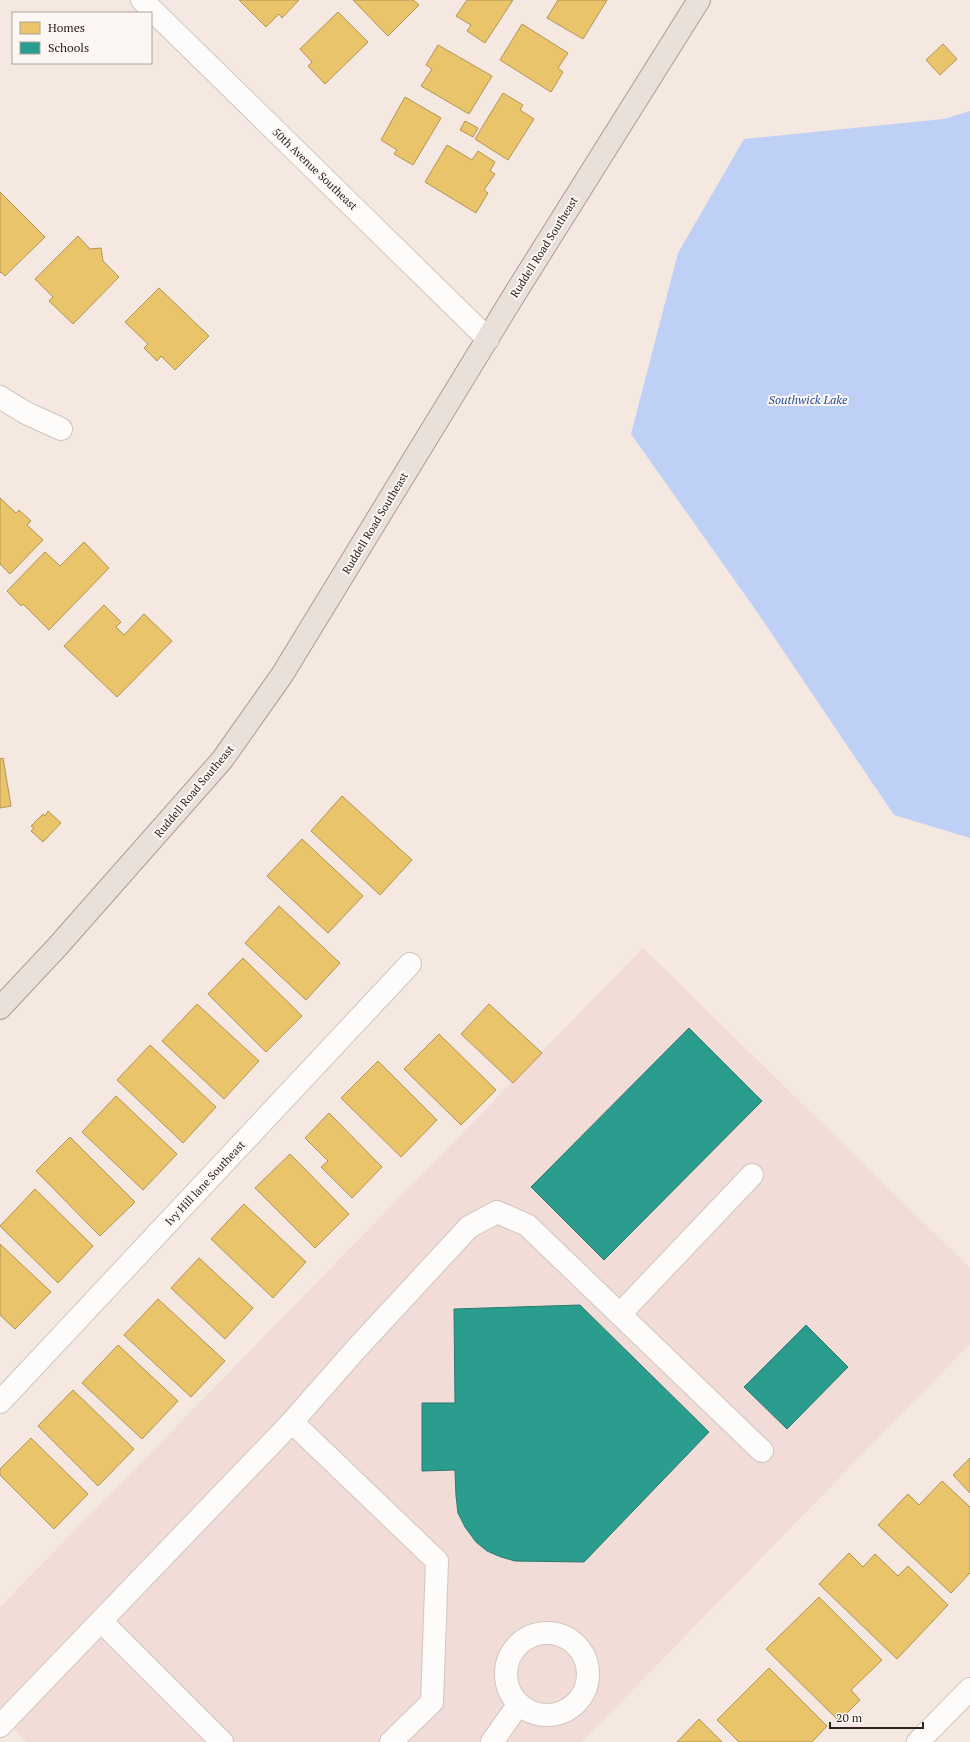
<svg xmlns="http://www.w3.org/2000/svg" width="970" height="1742" font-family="'PT Serif',serif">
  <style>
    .education { fill: #f1dcd8 }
    .water { fill: #bfd0f6 }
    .homes { fill: #e9c46a; stroke: #b19453 }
    .schools { fill: #2a9d8f; stroke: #2b796d }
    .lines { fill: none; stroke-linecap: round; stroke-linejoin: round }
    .minor-casing { stroke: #d0c6bf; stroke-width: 24 }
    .major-casing { stroke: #ae9c8e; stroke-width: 24 }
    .minor { stroke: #fdfcfa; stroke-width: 22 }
    .major { stroke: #e9e0da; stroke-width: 22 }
    .labels { text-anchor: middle; stroke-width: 4; stroke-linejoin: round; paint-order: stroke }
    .street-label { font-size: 11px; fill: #2e241d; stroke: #fdf7f4 }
    .water-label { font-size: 12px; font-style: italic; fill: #244b9b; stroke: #fdf7f4 }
  </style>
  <rect width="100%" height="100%" fill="#f4e8e0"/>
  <path class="education" d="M643,948L970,1268V1344L582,1742H26L0,1716V1607Z"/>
  <path class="water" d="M970,111V838L894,815L755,609L631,434L678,253L744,139L944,119Z"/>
  <g class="homes">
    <path d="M239,0H299L282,18L279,14L266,27Z"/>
    <path d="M353,0H413L419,5L388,36Z"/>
    <path d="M467,0H513L485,43L467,31L471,25L456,16Z"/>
    <path d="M558,0H607L583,39L547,18Z"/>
    <path d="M338,12L368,42L325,84L308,66L312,62L300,49Z"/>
    <path d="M522,24L568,53L558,68L563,72L551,92L500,60Z"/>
    <path d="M943,44L957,59L940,75L926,60Z"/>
    <path d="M438,45L492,76L469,114L421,86L432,69L426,65Z"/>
    <path d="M503,93L523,105L520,110L534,119L508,160L475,139Z"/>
    <path d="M405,97L441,118L413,165L394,154L397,150L381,140Z"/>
    <path d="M465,121L478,128L473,137L460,130Z"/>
    <path d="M447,145L472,160L478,151L495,162L490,171L495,174L484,190L488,193L476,213L425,182Z"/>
    <path d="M0,192L45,237L5,276L1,272L0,273Z"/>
    <path d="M78,236L90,249L101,248L103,261L119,277L73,324L49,301L53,297L35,279Z"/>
    <path d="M159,288L209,336L175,370L161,356L157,361L144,348L148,344L125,322Z"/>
    <path d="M0,498L16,513L19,510L31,521L27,525L43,540L10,574L0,564Z"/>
    <path d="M84,542L109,568L49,630L23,604L21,606L7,591L45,552L60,566Z"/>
    <path d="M104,605L121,622L116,627L124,635L144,614L172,641L117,697L64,646Z"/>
    <path d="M3,758L11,806L0,808V759Z"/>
    <path d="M342,796L412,860L380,895L311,831Z"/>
    <path d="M48,811L61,823L43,842L31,831L34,828L31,826L43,814L45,816Z"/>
    <path d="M302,839L363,896L328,933L267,876Z"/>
    <path d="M279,906L340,963L306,1000L245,943Z"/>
    <path d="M243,958L302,1016L266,1052L208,994Z"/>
    <path d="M197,1004L259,1061L224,1099L162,1041Z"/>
    <path d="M489,1004L542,1053L513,1083L461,1034Z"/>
    <path d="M439,1034L496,1090L461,1125L404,1069Z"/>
    <path d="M150,1045L216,1107L183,1143L117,1080Z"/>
    <path d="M378,1061L437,1120L401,1157L341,1098Z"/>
    <path d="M116,1096L177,1154L143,1190L82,1132Z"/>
    <path d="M329,1113L382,1167L352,1198L321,1167L328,1161L305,1138Z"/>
    <path d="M70,1137L135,1202L100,1236L36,1171Z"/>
    <path d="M290,1154L349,1214L315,1248L255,1188Z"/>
    <path d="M35,1189L93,1246L58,1283L0,1226Z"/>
    <path d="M244,1204L306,1262L273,1298L211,1239Z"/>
    <path d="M0,1244L51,1292L15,1329L0,1315Z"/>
    <path d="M199,1258L253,1308L225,1339L171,1288Z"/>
    <path d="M158,1299L225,1361L191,1397L124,1335Z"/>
    <path d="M118,1345L178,1401L142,1439L82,1383Z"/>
    <path d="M73,1390L134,1449L98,1486L38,1426Z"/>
    <path d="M31,1438L88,1494L54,1529L0,1475V1469Z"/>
    <path d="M970,1458V1493L953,1475Z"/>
    <path d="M942,1481L970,1507V1573L951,1593L878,1525L908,1494L919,1505Z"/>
    <path d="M849,1553L863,1567L875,1554L898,1576L908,1566L948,1605L897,1659L819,1584Z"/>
    <path d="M819,1597L882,1660L851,1690L860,1700L839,1721L766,1649Z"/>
    <path d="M769,1668L827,1726L812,1742H739L717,1720Z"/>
    <path d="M699,1719L722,1742H677Z"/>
  </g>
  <g class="schools">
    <path d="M689,1028L762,1101L604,1260L531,1187Z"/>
    <path d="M580,1305L709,1432L584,1562L515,1561L501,1557L487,1551L476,1542L465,1527L458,1513L456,1496L455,1470L422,1471V1403H455L454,1309Z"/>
    <path d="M806,1325L848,1367L787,1429L744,1387Z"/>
  </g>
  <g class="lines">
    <g class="minor-casing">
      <g id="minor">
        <path d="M142,0L488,339"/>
        <path d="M0,397L26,413L61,429"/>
        <path d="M620,1314L752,1175"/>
        <path d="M0,1402L410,964"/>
        <path d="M292,1422L357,1348L469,1227L497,1212L527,1225L762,1451"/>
        <path d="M101,1621L222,1742"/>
        <circle cx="547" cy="1674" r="41"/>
        <path d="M0,1726L292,1422L437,1561L432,1702L391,1742"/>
        <path d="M492,1742L518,1705"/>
        <path d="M918,1742L970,1689"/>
      </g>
    </g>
    <g class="major-casing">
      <path id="major" d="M0,1008L58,946L222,760L282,675L516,292L699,0"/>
    </g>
    <use href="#minor" class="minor"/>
    <use href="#major" class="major"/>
  </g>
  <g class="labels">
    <g class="street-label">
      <text transform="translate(315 169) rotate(44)" y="4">50th Avenue Southeast</text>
      <text transform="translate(544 247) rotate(-58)" y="4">Ruddell Road Southeast</text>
      <text transform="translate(375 523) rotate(-59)" y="4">Ruddell Road Southeast</text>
      <text transform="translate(194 791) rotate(-50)" y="4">Ruddell Road Southeast</text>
      <text transform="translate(205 1183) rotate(-47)" y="4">Ivy Hill lane Southeast</text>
    </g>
    <g class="water-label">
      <text x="808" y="404">Southwick Lake</text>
    </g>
  </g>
  <rect x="12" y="12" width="140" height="52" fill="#fdf7f4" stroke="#aaa39e"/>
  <rect x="20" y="22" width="20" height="12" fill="#e9c46a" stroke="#aaa39e"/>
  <text x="48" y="32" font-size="12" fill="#2e241d">Homes</text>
  <rect x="20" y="42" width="20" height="12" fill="#2a9d8f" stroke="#aaa39e"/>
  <text x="48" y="52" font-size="12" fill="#2e241d">Schools</text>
  <path d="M830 1722v6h93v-6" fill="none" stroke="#2e241d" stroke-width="2"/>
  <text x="836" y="1722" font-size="12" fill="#2e241d" stroke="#fdf7f4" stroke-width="3" paint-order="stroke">20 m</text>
</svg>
